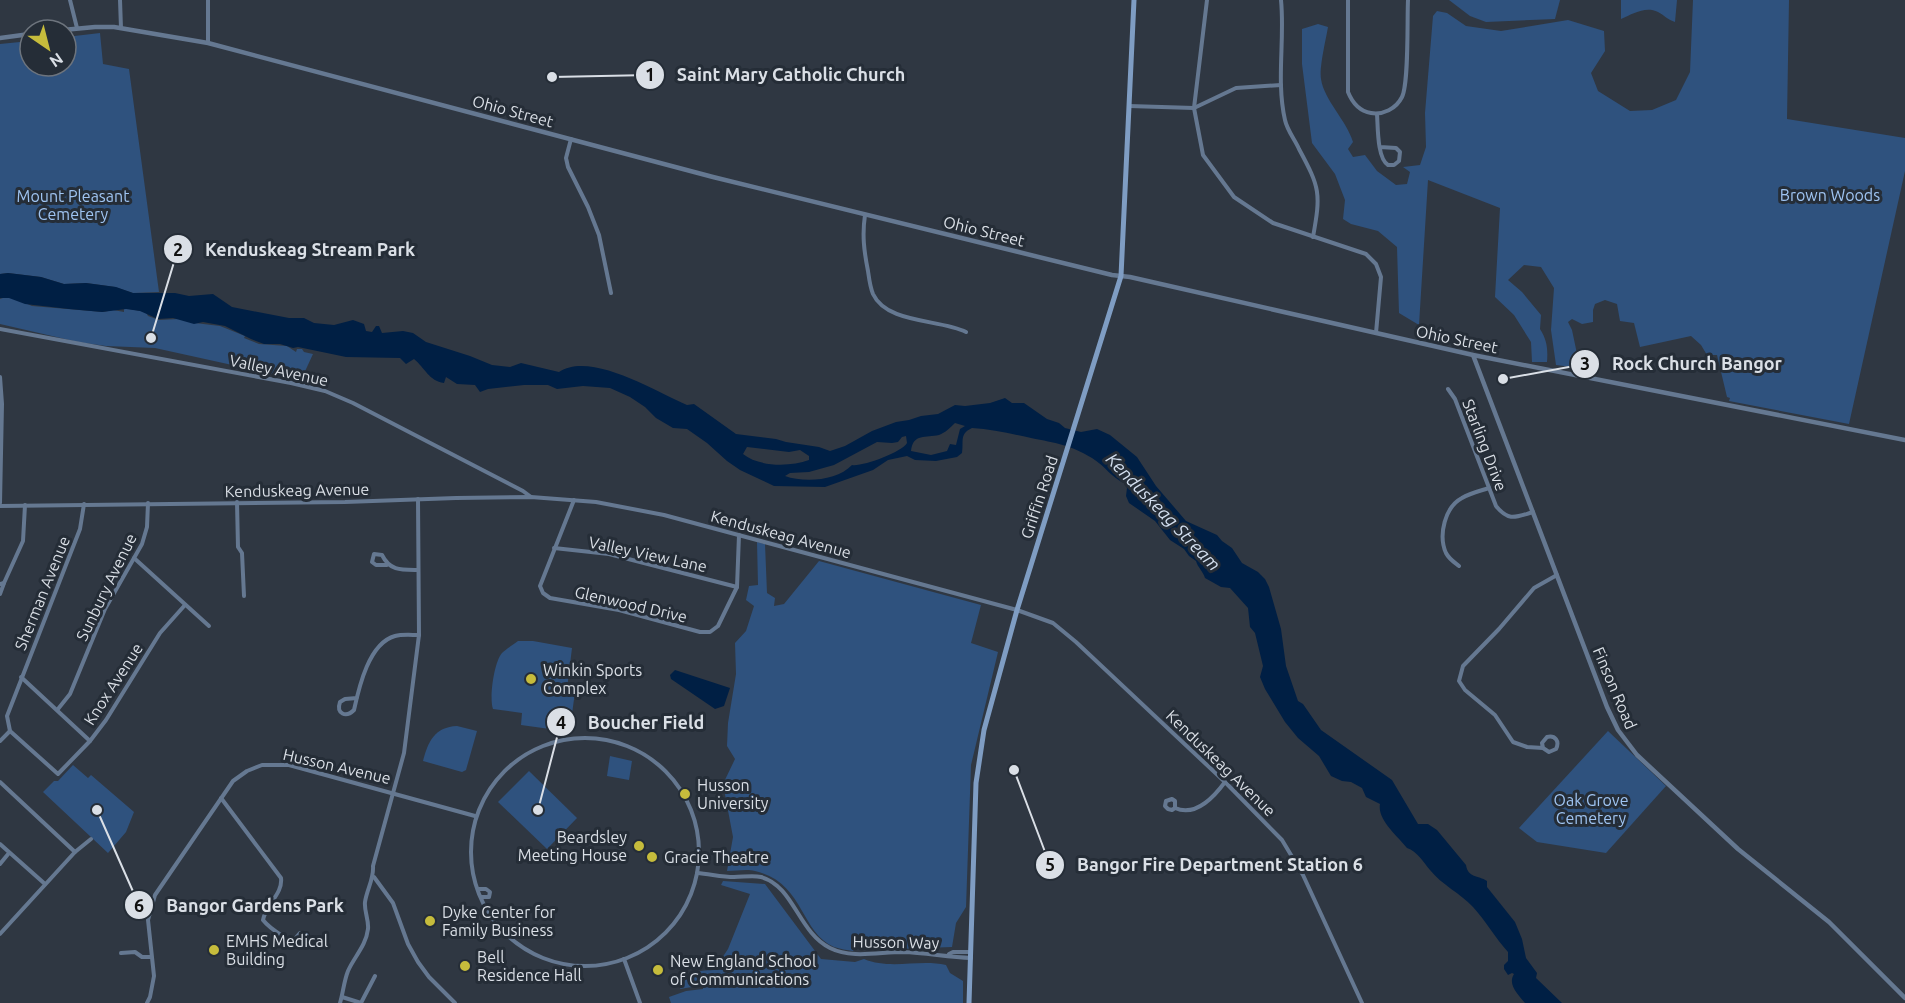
<svg xmlns="http://www.w3.org/2000/svg" width="1905" height="1003" font-family="Ubuntu,sans-serif">
  <style>
    .green { fill: #2f527e }
    .water { fill: #001f44; fill-rule: evenodd }
    .lines { fill: none; stroke-linecap: round; stroke-linejoin: round }
    .minor { stroke: #657891; stroke-width: 4 }
    .tertiary { stroke: #657891; stroke-width: 4.5 }
    .secondary { stroke: #7f9dc3; stroke-width: 5 }
    .poi-dot { fill: #c6bc3c; stroke: #252d37; stroke-width: 2 }
    .labels { text-anchor: middle; stroke-width: 6; stroke-linejoin: round; paint-order: stroke }
    .street-label { font-size: 16px; fill: #dadfe6; stroke: #252d37 }
    .park-label { font-size: 16px; fill: #9fc4f2; stroke: #252d37 }
    .poi-label { font-size: 16px; fill: #dadfe6; stroke: #252d37; text-anchor: start }
    .water-label { font-size: 18px; font-style: italic; fill: #d3dfef; stroke: #252d37 }
    .leader { fill: none; stroke: #dadfe6; stroke-width: 2 }
    .callout-dot { fill: #dadfe6; stroke: #252d37; stroke-width: 2 }
    .mark-label { font-size: 18px; text-anchor: middle; font-weight: bold; fill: #111 }
    .callout-label { font-size: 18px; text-anchor: middle; font-weight: bold; fill: #dadfe6; stroke: #252d37; stroke-width: 6; stroke-linejoin: round; paint-order: stroke }
  </style>
  <rect width="100%" height="100%" fill="#2f3742"/>
  <g class="green">
    <path d="M1449,0H1560L1555,19L1486,22L1470,16Z"/>
    <path d="M1621,0H1677L1675,22C1668,20 1664,15 1658,12C1645,6 1633,14 1621,19Z"/>
    <path d="M1693,0H1789L1787,119L1905,138V171L1849,424L1729,401L1730,398L1727,397L1717,355H1707L1701,345L1691,336L1640,347L1634,323L1620,321L1617,304L1605,300L1595,304L1593,310V322L1582,324L1572,319L1568,322L1572,330L1580,368L1556,365L1551,330L1554,288L1541,267L1524,265L1508,280L1522,292L1541,315L1540,329C1547,340 1548,349 1547,362H1532L1531,342L1514,315L1495,297L1500,208L1428,180L1419,325L1399,313L1397,247L1378,231L1351,224L1343,219L1345,200L1335,174L1312,143L1302,64V29L1318,24L1328,27C1326,39 1319,68 1321,79C1324,100 1347,121 1353,142L1348,149L1353,157L1365,155L1377,171L1396,185L1407,184L1410,172L1403,167L1420,165L1426,147L1425,113L1433,16L1437,11L1447,13L1466,26L1501,31L1568,20L1604,31L1605,51L1591,73L1598,91L1630,111L1652,110L1676,100L1690,72Z"/>
    <path d="M100,33L103,64L129,69L159,292L133,293L115,287L86,283L64,284L41,277L8,273L0,274V44L30,41V66H66V37Z"/>
    <path d="M9,296L32,306L103,312L113,310L124,312V308L146,312L148,316L159,320L179,319L195,323L220,326L245,336L244,338L259,344L287,346L296,352L297,349H302L304,352L313,354L301,380L155,348L106,346L78,342L0,324V299Z"/>
    <path d="M757,542L765,544L767,593L775,598L774,606L784,604L819,561L981,605L971,643L998,652L971,765L966,907L956,923L952,947L897,949L894,943L869,944L862,936L853,951C847,950 840,949 834,947C800,932 804,882 755,871C747,869 736,871 727,871L733,837L723,784L735,759L727,746L728,723L736,674L735,643L746,631L754,606L746,600L749,586L758,585Z"/>
    <path d="M518,641H533L572,648L567,689L575,692L572,714L574,715L573,721L569,720L570,722L565,727L563,725L558,726L557,730L521,725L522,713L493,709C489,698 494,662 502,653C506,649 513,645 518,641Z"/>
    <path d="M457,726L477,731L466,770L462,772L423,761C428,741 435,727 457,726Z"/>
    <path d="M1608,731L1666,786L1606,853L1537,842L1519,828Z"/>
    <path d="M610,756L632,761L629,780L607,776Z"/>
    <path d="M73,765L88,778L91,775L134,812L126,832L108,853L43,792L54,781H58Z"/>
    <path d="M529,771L577,818L547,849L498,802Z"/>
    <path d="M723,881L765,884L821,959L855,962L864,959C890,970 919,959 946,965L950,973L963,981V1003H671L669,997L686,991L703,989V985L708,984L709,977L693,982L692,987L680,989C689,971 696,971 714,970L728,949L750,894L721,885Z"/>
  </g>
  <g class="water">
    <path d="M8,273L41,277L64,284L86,283L116,287L133,293H175L189,296L213,294L232,307L289,318H304L314,323L334,325L353,320L364,324L366,331L372,332L376,326H379L382,333L403,331L413,333L426,342L470,356L492,365L510,367L521,363L559,372C591,351 656,392 687,405L694,404L736,434L776,439L786,442L819,447L830,451L845,446L872,431L896,422L909,420L921,416L938,414L955,405L965,406L990,403L1005,398L1012,403H1024L1047,419L1059,423L1065,428L1081,432L1097,429L1110,435L1137,457L1156,486L1186,521L1217,535L1222,541L1232,548L1242,563L1258,572L1265,579L1269,587L1281,629L1286,666L1298,701L1303,704L1321,730L1392,780L1418,824H1428L1437,830L1466,865C1468,878 1478,875 1487,881V887L1515,922L1522,939L1526,958L1537,973L1536,978L1562,1003H1525C1519,995 1507,985 1514,974L1512,973L1508,975L1504,969V965L1508,961V952C1495,938 1486,921 1473,907C1460,893 1442,885 1430,870C1424,863 1417,851 1407,848C1398,836 1377,820 1380,804L1366,797L1362,788L1351,782L1342,781L1331,776L1319,756L1298,738L1285,722L1265,689L1260,677L1263,666L1255,633L1250,627L1248,608L1230,588L1221,587L1205,578C1203,571 1198,568 1196,561L1189,556L1184,549L1170,540L1155,521L1129,503L1126,496L1127,488L1124,483C1112,478 1105,466 1092,458C1070,445 1056,443 1031,438C1011,434 992,429 972,428C959,434 964,441 962,453L957,457L936,461L915,460L907,456L888,460L873,470L825,487L774,486L740,470L727,461L707,443L687,429L673,428L656,418L645,407L630,397L610,388L583,386L557,389L548,385H524L488,389L480,392L475,385L457,384L446,377L444,383C429,381 425,368 414,359L406,364L400,358L346,357L298,347L293,348L280,344H264L251,339L225,326L203,322L194,324L173,318L158,319L140,311L126,309L102,312L69,309L25,304L9,298H0V274ZM955,423L965,426L960,429L956,445L950,444L947,451L931,455L911,451C913,433 926,438 939,435C945,433 951,427 955,423ZM906,436L907,443C902,452 862,467 852,465C837,481 804,483 785,476L790,473L809,472L834,465L877,442L892,443L898,442L902,437ZM747,447L789,452L800,450L809,456V460C790,467 759,467 743,454Z"/>
    <path d="M675,670L730,688L724,706L715,709L671,679L670,675Z"/>
  </g>
  <g class="lines">
    <g class="minor">
      <path d="M70,0L77,28"/>
      <path d="M120,0L121,28"/>
      <path d="M208,0V43"/>
      <path d="M1207,0L1194,108L1203,155L1234,197L1273,223L1366,254L1376,264L1381,277L1376,333"/>
      <path d="M1281,0C1285,39 1276,81 1285,120C1287,130 1295,140 1299,149C1320,188 1321,193 1313,237"/>
      <path d="M1348,0V92C1352,102 1359,111 1371,113C1383,115 1396,109 1402,97C1409,83 1407,19 1408,0"/>
      <path d="M1129,106L1194,108L1236,88L1281,85"/>
      <path d="M1377,114C1378,127 1377,158 1388,165H1394L1399,161L1400,152L1396,148L1380,147"/>
      <path d="M571,139L566,158L568,167L588,207L599,235L611,293"/>
      <path d="M865,215C862,235 864,251 868,271C869,278 870,287 873,294C887,324 940,319 966,332"/>
      <path d="M0,329L291,383L325,391L353,403L523,491L531,497"/>
      <path d="M0,377L2,404L0,503"/>
      <path d="M1448,389L1455,399L1496,506C1509,522 1516,517 1533,512"/>
      <path d="M574,500L540,586L543,593L550,598L619,610L700,632H710L718,626L737,587L739,535"/>
      <path d="M237,502L238,547L242,553L244,596"/>
      <path d="M84,504L80,529L7,716L10,731L58,774L90,741L106,720L160,633L185,605"/>
      <path d="M0,506L345,502L456,498L531,497L596,502L664,515L1017,610L1053,623L1076,642L1225,782L1282,840L1303,875L1362,1003"/>
      <path d="M554,548L609,554L737,587"/>
      <path d="M134,558L209,626"/>
      <path d="M387,565H376L372,562L374,554L382,555C390,571 401,570 418,570"/>
      <path d="M1459,566C1454,562 1449,559 1446,553C1438,535 1445,507 1462,498C1470,493 1480,491 1489,488"/>
      <path d="M4,583L23,541L25,505"/>
      <path d="M0,584L4,583L0,594"/>
      <path d="M21,677L90,741"/>
      <path d="M357,698L345,699L340,702C336,714 346,718 354,710C359,687 369,643 395,636C402,634 411,635 419,635"/>
      <path d="M58,709L70,694L105,609L142,544L147,527L148,503"/>
      <circle cx="585" cy="852" r="114"/>
      <path d="M0,741L10,731"/>
      <path d="M1543,748L1542,743L1547,737C1555,735 1560,741 1556,749L1549,752L1543,748L1527,747L1513,742L1495,715L1465,690L1459,681L1463,666L1499,629L1534,588L1557,575"/>
      <path d="M0,782L75,852"/>
      <path d="M221,798L281,878C283,894 266,904 263,920C270,929 293,944 304,946L309,942L307,935L300,933L293,941"/>
      <path d="M1175,808L1172,810L1168,809L1165,806L1166,801L1172,799L1175,801V808C1195,817 1214,797 1225,782"/>
      <path d="M0,844L45,884"/>
      <path d="M0,864L9,853"/>
      <path d="M697,873C710,874 722,877 734,877C743,877 753,875 761,877C794,886 798,932 830,948C852,959 879,952 903,952C926,953 948,957 971,958"/>
      <path d="M374,877L393,903L408,944L418,962L429,977L455,1003"/>
      <path d="M479,889H486L490,892L489,897H481"/>
      <path d="M0,934L75,852L91,839"/>
      <path d="M121,953L135,952L142,957H151"/>
      <path d="M949,954L953,952H971"/>
      <path d="M624,959L640,1003"/>
      <path d="M342,997L361,1003"/>
      <path d="M147,1003L150,997L154,976L148,920L155,895L233,781L247,771L262,765H289L475,816"/>
      <path d="M340,1003C343,993 344,981 348,971C354,957 366,946 368,929C369,920 364,911 365,902C367,889 374,879 373,866L404,753L419,635L418,499"/>
      <path d="M361,1003L375,976"/>
    </g>
    <g class="tertiary">
      <path d="M63,30L95,27H114L208,43L713,177L1112,275L1130,277L1473,355L1905,440"/>
      <path d="M0,38L30,34"/>
      <path d="M1473,355L1607,707L1618,730L1637,755L1738,849L1829,922L1905,998"/>
    </g>
    <path class="secondary" d="M969,1003L976,783L984,730L1017,610L1121,276L1134,0"/>
  </g>
  <g class="poi-dot">
    <circle cx="531" cy="679" r="6"/>
    <circle cx="685" cy="794" r="6"/>
    <circle cx="639" cy="846" r="6"/>
    <circle cx="652" cy="857" r="6"/>
    <circle cx="430" cy="921" r="6"/>
    <circle cx="214" cy="950" r="6"/>
    <circle cx="465" cy="966" r="6"/>
    <circle cx="658" cy="970" r="6"/>
  </g>
  <g class="labels">
    <g class="street-label">
      <text transform="translate(513 111) rotate(15)" y="6">Ohio Street</text>
      <text transform="translate(984 231) rotate(14)" y="6">Ohio Street</text>
      <text transform="translate(1457 339) rotate(12)" y="6">Ohio Street</text>
      <text transform="translate(279 370) rotate(12)" y="6">Valley Avenue</text>
      <text transform="translate(1485 445) rotate(69)" y="6">Starling Drive</text>
      <text transform="translate(297 490) rotate(-1)" y="6">Kenduskeag Avenue</text>
      <text transform="translate(1039 497) rotate(-72)" y="6">Griffin Road</text>
      <text transform="translate(781 534) rotate(15)" y="6">Kenduskeag Avenue</text>
      <text transform="translate(648 554) rotate(12)" y="6">Valley View Lane</text>
      <text transform="translate(106 587) rotate(-64)" y="6">Sunbury Avenue</text>
      <text transform="translate(42 593) rotate(-68)" y="6">Sherman Avenue</text>
      <text transform="translate(631 604) rotate(13)" y="6">Glenwood Drive</text>
      <text transform="translate(113 684) rotate(-57)" y="6">Knox Avenue</text>
      <text transform="translate(1615 688) rotate(67)" y="6">Finson Road</text>
      <text transform="translate(1221 763) rotate(44)" y="6">Kenduskeag Avenue</text>
      <text transform="translate(337 766) rotate(13)" y="6">Husson Avenue</text>
      <text transform="translate(896 942) rotate(1)" y="6">Husson Way</text>
    </g>
    <g class="park-label">
      <text x="1830" y="201">Brown Woods</text>
      <text x="73" y="202">Mount Pleasant<tspan x="73" dy="18">Cemetery</tspan></text>
      <text x="1591" y="806">Oak Grove<tspan x="1591" dy="18">Cemetery</tspan></text>
    </g>
    <g class="poi-label">
      <text x="543" y="676">Winkin Sports<tspan x="543" dy="18">Complex</tspan></text>
      <text x="697" y="791">Husson<tspan x="697" dy="18">University</tspan></text>
      <text x="627" y="843" text-anchor="end">Beardsley<tspan x="627" dy="18">Meeting House</tspan></text>
      <text x="664" y="863">Gracie Theatre</text>
      <text x="442" y="918">Dyke Center for<tspan x="442" dy="18">Family Business</tspan></text>
      <text x="226" y="947">EMHS Medical<tspan x="226" dy="18">Building</tspan></text>
      <text x="477" y="963">Bell<tspan x="477" dy="18">Residence Hall</tspan></text>
      <text x="670" y="967">New England School<tspan x="670" dy="18">of Communications</tspan></text>
    </g>
    <g class="water-label">
      <text transform="translate(1163 512) rotate(46)" y="6">Kenduskeag Stream</text>
    </g>
  </g>
  <path class="leader" d="M552 77L650 75M151 338L178 249M1503 379L1585 364M538 810L561 722M1014 770L1050 865M97 810L139 905"/>
  <g class="callout-dot">
    <circle cx="552" cy="77" r="6"/>
    <circle cx="151" cy="338" r="6"/>
    <circle cx="1503" cy="379" r="6"/>
    <circle cx="538" cy="810" r="6"/>
    <circle cx="1014" cy="770" r="6"/>
    <circle cx="97" cy="810" r="6"/>
    <circle cx="650" cy="75" r="15"/>
    <circle cx="178" cy="249" r="15"/>
    <circle cx="1585" cy="364" r="15"/>
    <circle cx="561" cy="722" r="15"/>
    <circle cx="1050" cy="865" r="15"/>
    <circle cx="139" cy="905" r="15"/>
  </g>
  <g class="mark-label">
    <text x="650" y="81">1</text>
    <text x="178" y="256">2</text>
    <text x="1585" y="370">3</text>
    <text x="561" y="729">4</text>
    <text x="1050" y="871">5</text>
    <text x="139" y="912">6</text>
  </g>
  <g class="callout-label">
    <text x="791" y="81">Saint Mary Catholic Church</text>
    <text x="310" y="256">Kenduskeag Stream Park</text>
    <text x="1697" y="370">Rock Church Bangor</text>
    <text x="646" y="729">Boucher Field</text>
    <text x="1220" y="871">Bangor Fire Department Station 6</text>
    <text x="255" y="912">Bangor Gardens Park</text>
  </g>
  <g transform="translate(48 48) rotate(145)"><circle r="28" fill="#252d37" stroke="#6d747d" stroke-width="1.5"/>
  <path d="M0-4.5L10 22L0 15L-10 22Z" fill="#c6bc3c"/>
  <text y="-9" font-size="16" font-weight="bold" text-anchor="middle" fill="#dadfe6">N</text>
  </g>
</svg>
